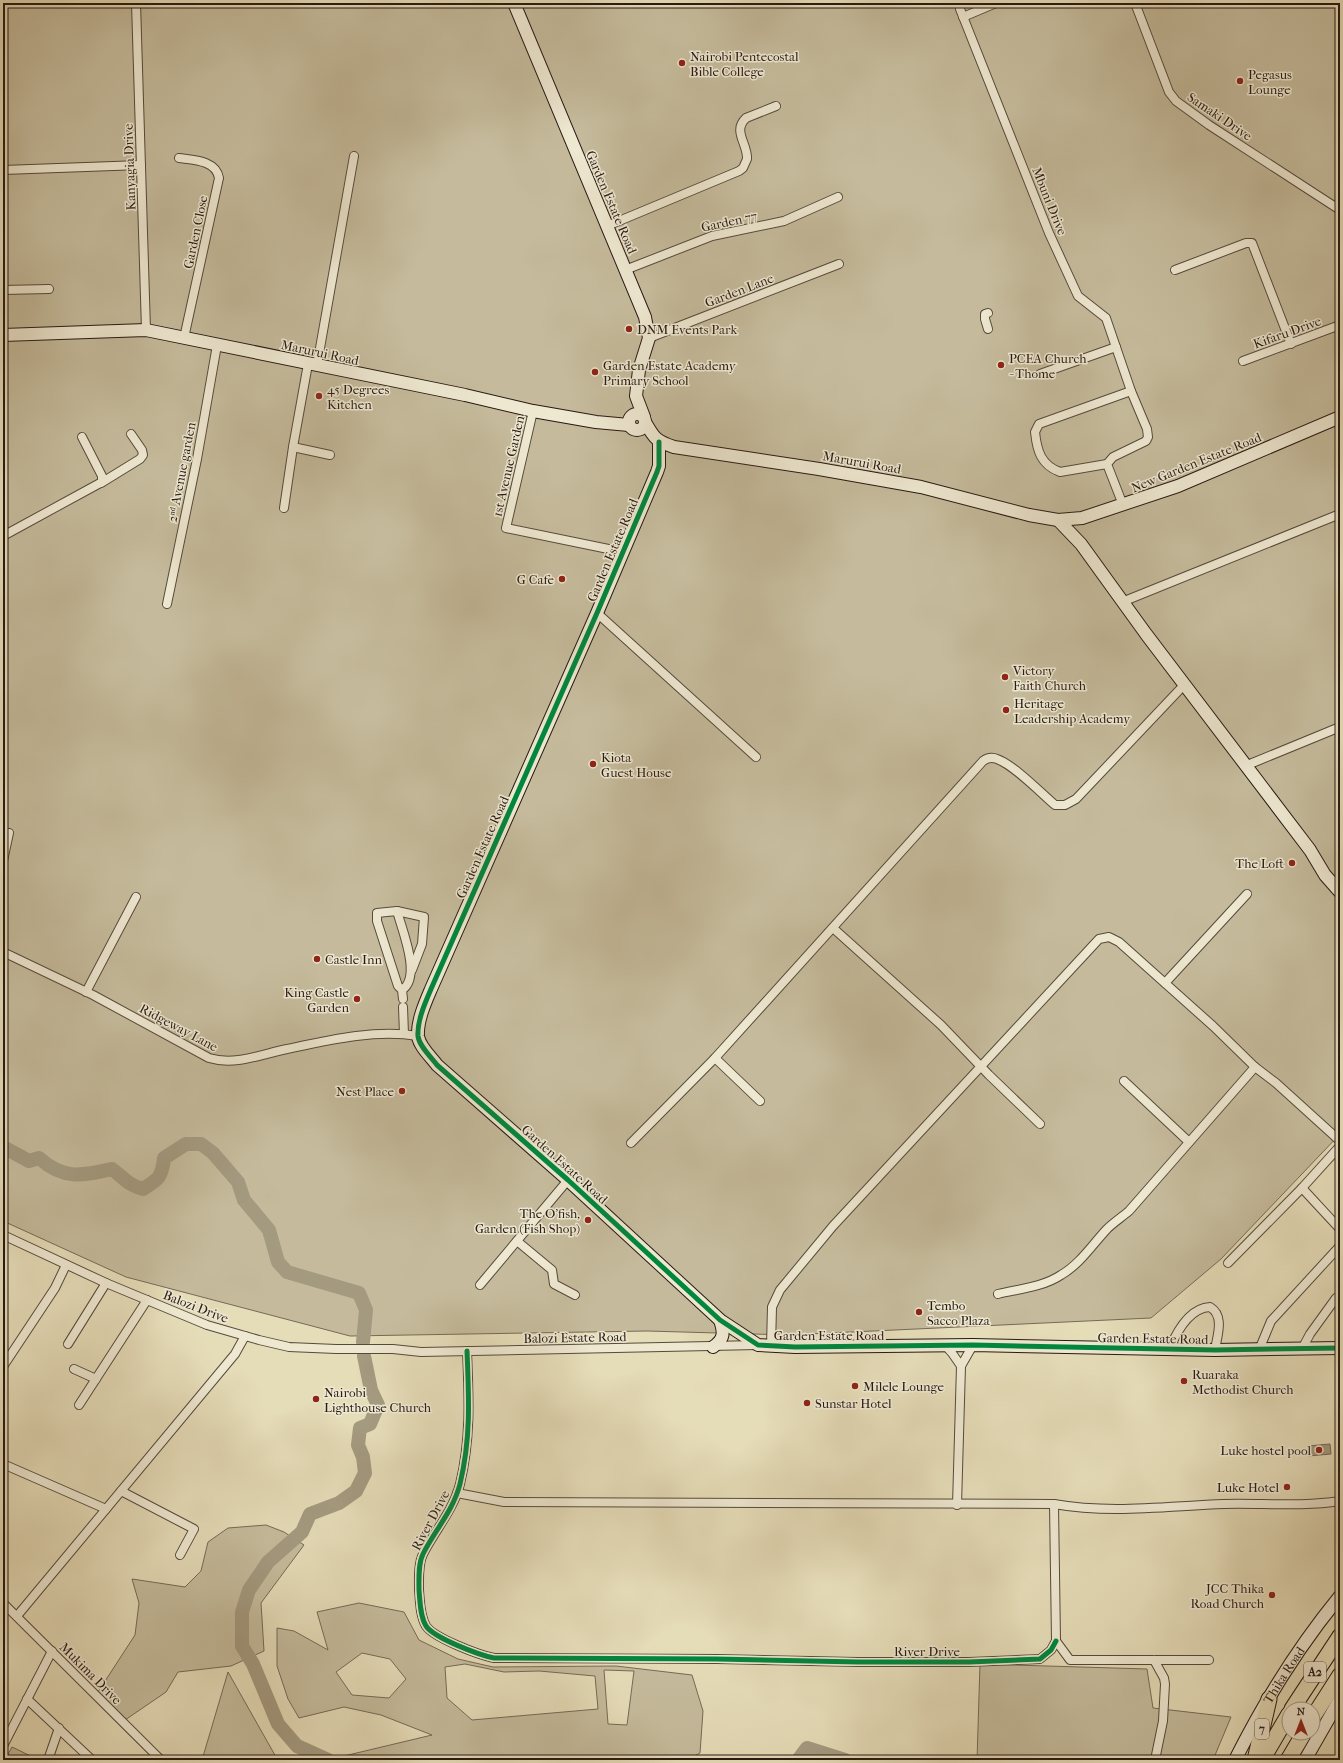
<svg xmlns="http://www.w3.org/2000/svg" width="1343" height="1763" font-family="'IM FELL French Canon',serif">
  <style>
    .green { fill: #c5bb9c; stroke: #766a58; fill-rule: evenodd }
    .water { fill: #a49a80; stroke: #726654 }
    .lines { fill: none; stroke-linecap: round; stroke-linejoin: round }
    .river { stroke: #a49a80; stroke-width: 14 }
    .street-casing { stroke: #564a3c; stroke-width: 10 }
    .secondary-casing { stroke: #271913; stroke-width: 14 }
    .highway-casing { stroke: #271913; stroke-width: 17 }
    .street { stroke: #eee8d1; stroke-width: 8 }
    .secondary { stroke: #eee8d1; stroke-width: 12 }
    .highway { stroke: #e5dcb8; stroke-width: 15 }
    .cycleway-casing { stroke: #eee8d1; stroke-width: 8 }
    .cycleway { stroke: #00873e; stroke-width: 5 }
    .poi-dot { fill: #8f2418; stroke: #eee8d1; stroke-width: 1.5 }
    .labels { text-anchor: middle; stroke-width: 3; stroke-linejoin: round; paint-order: stroke }
    .shield { fill: #eee8d1; stroke: #63574c; stroke-width: 1 }
    .shield-label { font-size: 12px; font-weight: bold; fill: #271913 }
    .poi-label { font-size: 13px; fill: #271913; stroke: #eee8d1; text-anchor: start }
    .street-label { font-size: 13px; fill: #271913; stroke: #eee8d1 }
  </style>
  <rect width="100%" height="100%" fill="#e5dcb8"/>
  <filter id="stains"><feTurbulence type="fractalNoise" baseFrequency=".005" numOctaves="4"/><feColorMatrix values="0 0 0 0 .2 0 0 0 0 .09 0 0 0 0 .02 0 0 0 .5 -.17"/></filter>
  <radialGradient id="worn" r=".72"><stop offset=".6" stop-color="#630" stop-opacity="0"/><stop offset="1" stop-color="#630" stop-opacity=".3"/></radialGradient>
  <g class="green">
    <path d="M3,3H1340V1134L1221,1259L1151,1318L788,1335L647,1331L350,1336L126,1277L3,1221Z"/>
    <path d="M266,1525L284,1532L304,1545L261,1603L264,1651L231,1666L178,1672L166,1692L125,1720L96,1695L135,1635L139,1603L132,1579L185,1587L201,1571L208,1542L228,1528Z"/>
    <path d="M359,1603L404,1612L419,1640L458,1659L493,1667L616,1666L692,1675L703,1711L700,1753L687,1760H344V1756L432,1735L381,1715L344,1707L299,1718L288,1699L277,1666V1628L294,1631L328,1650L317,1612ZM362,1653L390,1659L406,1679L389,1698L352,1695L336,1672ZM465,1664L504,1672L539,1671L595,1676L598,1709L472,1720L447,1698L445,1667ZM604,1670L634,1671L627,1725L608,1724Z"/>
    <path d="M980,1664L1147,1669L1153,1708L1231,1717L1213,1760H977Z"/>
    <path d="M228,1672L276,1757L280,1760H202Z"/>
    <path d="M12,1747L39,1760H5Z"/>
  </g>
  <path class="water" d="M1330,1444L1331,1454L1308,1456V1446Z"/>
  <g class="lines">
    <g class="river">
      <path d="M3,1147L29,1161L39,1158C64,1180 81,1176 112,1169C124,1178 128,1185 143,1189C159,1179 162,1177 164,1158L186,1144H201L213,1153L238,1182L244,1200L269,1230L278,1262L287,1272L359,1293L366,1310L363,1342"/>
      <path d="M328,1760L297,1746L278,1724L253,1664L242,1646V1612L249,1590L268,1562L302,1532L310,1514L339,1503L356,1491L365,1473L363,1457L358,1445L360,1428L370,1424L378,1405L371,1390L364,1356"/>
      <path d="M798,1760L807,1748L845,1760"/>
    </g>
    <g class="street-casing">
      <g id="street">
        <path d="M136,3L146,330"/>
        <path d="M1135,3L1169,92L1176,101L1209,125L1340,210"/>
        <path d="M960,9L1049,233L1078,296L1106,318L1131,391L1147,429L1148,437L1146,441L1113,457L1107,464L1123,505"/>
        <path d="M963,17L996,3"/>
        <path d="M179,158C193,160 216,160 219,178L184,338"/>
        <path d="M3,170L141,165"/>
        <path d="M607,226L739,171L743,168L747,159C748,144 732,131 746,118L776,106"/>
        <path d="M625,270L712,236L784,221L838,197"/>
        <path d="M1175,270L1246,243H1252L1291,344"/>
        <path d="M3,290L49,289"/>
        <path d="M988,329L985,319V314L988,313"/>
        <path d="M649,338L839,264"/>
        <path d="M1243,361L1340,325"/>
        <path d="M308,364L293,447L330,455"/>
        <path d="M317,365L354,156"/>
        <path d="M1040,374L1116,347"/>
        <path d="M533,411L506,528L623,552"/>
        <path d="M1107,464L1060,472C1041,465 1037,451 1035,432L1039,424L1131,391"/>
        <path d="M101,483L140,459L143,455L142,450L131,434"/>
        <path d="M284,508L293,447"/>
        <path d="M3,536L102,482V476L82,437"/>
        <path d="M1122,602L1340,514"/>
        <path d="M167,604L197,459L217,345"/>
        <path d="M597,613L756,757"/>
        <path d="M1245,766L1340,727"/>
        <path d="M3,861L9,833"/>
        <path d="M397,911L424,917L422,944L412,970"/>
        <path d="M833,928L941,1025L989,1075L1040,1124"/>
        <path d="M3,952L93,995L209,1058C235,1066 262,1054 287,1049C329,1040 375,1029 418,1036"/>
        <path d="M1165,983L1247,894"/>
        <path d="M402,990C422,977 402,930 397,911L377,913V921L398,986L402,990L403,999"/>
        <path d="M86,992L136,897"/>
        <path d="M403,1007L404,1034"/>
        <path d="M715,1058L760,1101"/>
        <path d="M1124,1081L1189,1142"/>
        <path d="M631,1143L715,1058L983,761C987,758 992,757 997,759C1014,765 1041,793 1055,805H1065L1076,799L1184,685"/>
        <path d="M1302,1188L1340,1229"/>
        <path d="M3,1235L106,1283L207,1325L259,1340L289,1347L336,1349H393L421,1352L758,1345"/>
        <path d="M517,1241L552,1270L554,1284L575,1295"/>
        <path d="M1228,1263L1302,1188L1340,1146"/>
        <path d="M480,1285L568,1180"/>
        <path d="M998,1294C1019,1289 1043,1287 1061,1275C1080,1264 1092,1245 1107,1229C1113,1223 1122,1217 1129,1211L1255,1067L1276,1083L1340,1141"/>
        <path d="M68,1344L106,1283"/>
        <path d="M945,1345L952,1353L961,1366"/>
        <path d="M771,1346L772,1307L780,1290L833,1226L1099,939L1109,937L1119,942L1213,1026L1255,1067"/>
        <path d="M1302,1349L1310,1334L1336,1298"/>
        <path d="M1169,1350C1176,1333 1189,1308 1210,1307C1225,1316 1217,1336 1215,1350"/>
        <path d="M1259,1350L1271,1321L1340,1246"/>
        <path d="M467,1351C469,1398 471,1438 460,1484C453,1511 435,1530 423,1554C418,1564 419,1579 419,1590C420,1601 420,1616 426,1626C434,1638 479,1655 494,1658L717,1659L858,1662H969L1040,1659L1051,1650L1056,1641"/>
        <path d="M4,1365L55,1288L66,1265"/>
        <path d="M74,1369L96,1379"/>
        <path d="M79,1405L147,1300"/>
        <path d="M3,1464L106,1509"/>
        <path d="M121,1491L194,1529L180,1555"/>
        <path d="M457,1493L504,1502L1054,1504C1110,1514 1168,1506 1224,1504C1263,1503 1301,1507 1340,1501"/>
        <path d="M1054,1504L1056,1641L1070,1660H1209"/>
        <path d="M957,1505L961,1366L973,1345"/>
        <path d="M3,1603L161,1760"/>
        <path d="M17,1616L235,1354L245,1336"/>
        <path d="M1154,1660L1164,1678L1165,1684L1163,1721L1155,1760"/>
        <path d="M27,1699L92,1760"/>
        <path d="M3,1746L52,1651"/>
        <path d="M48,1760L59,1728"/>
      </g>
    </g>
    <g class="secondary-casing">
      <g id="secondary">
        <path d="M514,3L645,317L649,338L639,370L636,396L644,417"/>
        <path d="M3,335L146,330L465,395L533,411L596,422L629,425"/>
        <circle cx="637" cy="422" r="8"/>
        <path d="M645,422C654,438 656,441 674,447L819,469L921,487L1029,515L1058,520L1082,518L1178,486L1340,417"/>
        <path d="M659,442V466L657,472L597,613L431,989C425,1003 417,1021 418,1036C419,1046 431,1057 437,1065L568,1180L720,1320L758,1345L795,1347L973,1345L1215,1350L1340,1348"/>
        <path d="M1058,520L1081,544L1146,634L1310,850L1325,875L1340,892"/>
        <path d="M713,1347C725,1339 724,1332 720,1320"/>
        <path id="s1" d="M1235,1760C1264,1702 1299,1646 1340,1596"/>
        <path d="M1305,1760L1340,1699"/>
      </g>
    </g>
    <g class="highway-casing">
      <g id="highway">
        <path d="M1292,1709L1340,1636"/>
        <path d="M1313,1717L1340,1675"/>
        <path d="M1255,1760L1269,1699"/>
        <path d="M1262,1760L1289,1714"/>
        <path d="M1288,1760L1304,1733"/>
      </g>
    </g>
    <use href="#street" class="street"/>
    <use href="#secondary" class="secondary"/>
    <use href="#highway" class="highway"/>
    <g class="cycleway-casing">
      <g id="cycleway">
        <path d="M659,442V466L657,472L597,613L431,989C425,1003 417,1021 418,1036C419,1046 431,1057 437,1065L568,1180L720,1320L758,1345L795,1347L973,1345L1215,1350L1340,1348"/>
        <path d="M467,1351C469,1398 471,1438 460,1484C453,1511 435,1530 423,1554C418,1564 419,1579 419,1590C420,1601 420,1616 426,1626C434,1638 479,1655 494,1658L717,1659L858,1662H969L1040,1659L1051,1650L1056,1641"/>
      </g>
    </g>
    <use href="#cycleway" class="cycleway"/>
  </g>
  <g class="poi-dot">
    <circle cx="682" cy="63" r="4"/>
    <circle cx="1240" cy="81" r="4"/>
    <circle cx="629" cy="329" r="4"/>
    <circle cx="1001" cy="365" r="4"/>
    <circle cx="595" cy="372" r="4"/>
    <circle cx="319" cy="396" r="4"/>
    <circle cx="562" cy="579" r="4"/>
    <circle cx="1005" cy="677" r="4"/>
    <circle cx="1006" cy="710" r="4"/>
    <circle cx="593" cy="764" r="4"/>
    <circle cx="1292" cy="863" r="4"/>
    <circle cx="317" cy="959" r="4"/>
    <circle cx="357" cy="999" r="4"/>
    <circle cx="402" cy="1091" r="4"/>
    <circle cx="588" cy="1220" r="4"/>
    <circle cx="919" cy="1312" r="4"/>
    <circle cx="1184" cy="1381" r="4"/>
    <circle cx="855" cy="1386" r="4"/>
    <circle cx="316" cy="1399" r="4"/>
    <circle cx="807" cy="1403" r="4"/>
    <circle cx="1319" cy="1450" r="4"/>
    <circle cx="1287" cy="1487" r="4"/>
    <circle cx="1272" cy="1595" r="4"/>
  </g>
  <g class="labels">
    <g class="shield">
      <rect x="1304" y="1662" width="22" height="20" rx="3"/>
      <rect x="1255" y="1719" width="14" height="20" rx="3"/>
    </g>
    <g class="shield-label">
      <text x="1315" y="1676">A2</text>
      <text x="1262" y="1733">7</text>
    </g>
    <g class="poi-label">
      <text x="690" y="61">Nairobi Pentecostal<tspan x="690" dy="15">Bible College</tspan></text>
      <text x="1248" y="79">Pegasus<tspan x="1248" dy="15">Lounge</tspan></text>
      <text x="637" y="334">DNM Events Park</text>
      <text x="1009" y="363">PCEA Church<tspan x="1009" dy="15">- Thome</tspan></text>
      <text x="603" y="370">Garden Estate Academy<tspan x="603" dy="15">Primary School</tspan></text>
      <text x="327" y="394">45 Degrees<tspan x="327" dy="15">Kitchen</tspan></text>
      <text x="554" y="584" text-anchor="end">G Cafe</text>
      <text x="1013" y="675">Victory<tspan x="1013" dy="15">Faith Church</tspan></text>
      <text x="1014" y="708">Heritage<tspan x="1014" dy="15">Leadership Academy</tspan></text>
      <text x="601" y="762">Kiota<tspan x="601" dy="15">Guest House</tspan></text>
      <text x="1284" y="868" text-anchor="end">The Loft</text>
      <text x="325" y="964">Castle Inn</text>
      <text x="349" y="997" text-anchor="end">King Castle<tspan x="349" dy="15">Garden</tspan></text>
      <text x="394" y="1096" text-anchor="end">Nest Place</text>
      <text x="580" y="1218" text-anchor="end">The O'fish,<tspan x="580" dy="15">Garden (Fish Shop)</tspan></text>
      <text x="927" y="1310">Tembo<tspan x="927" dy="15">Sacco Plaza</tspan></text>
      <text x="1192" y="1379">Ruaraka<tspan x="1192" dy="15">Methodist Church</tspan></text>
      <text x="863" y="1391">Milele Lounge</text>
      <text x="324" y="1397">Nairobi<tspan x="324" dy="15">Lighthouse Church</tspan></text>
      <text x="815" y="1408">Sunstar Hotel</text>
      <text x="1311" y="1455" text-anchor="end">Luke hostel pool</text>
      <text x="1279" y="1492" text-anchor="end">Luke Hotel</text>
      <text x="1264" y="1593" text-anchor="end">JCC Thika<tspan x="1264" dy="15">Road Church</tspan></text>
    </g>
    <g class="street-label">
      <text transform="translate(1220 116) rotate(34)" y="5">Samaki Drive</text>
      <text transform="translate(129 167) rotate(-92)" y="5">Kanyagia Drive</text>
      <text transform="translate(1050 201) rotate(68)" y="5">Mbuni Drive</text>
      <text transform="translate(612 202) rotate(67)" y="5">Garden Estate Road</text>
      <text transform="translate(729 221) rotate(-12)" y="5">Garden 77</text>
      <text transform="translate(195 232) rotate(-78)" y="5">Garden Close</text>
      <text transform="translate(739 290) rotate(-21)" y="5">Garden Lane</text>
      <text transform="translate(1287 332) rotate(-20)" y="5">Kifaru Drive</text>
      <text transform="translate(320 352) rotate(12)" y="5">Marurui Road</text>
      <text transform="translate(862 462) rotate(10)" y="5">Marurui Road</text>
      <text transform="translate(1196 462) rotate(-22)" y="5">New Garden Estate Road</text>
      <text transform="translate(508 466) rotate(-77)" y="5">1st Avenue Garden</text>
      <text transform="translate(181 472) rotate(-79)" y="5">2ⁿᵈ Avenue garden</text>
      <text transform="translate(612 550) rotate(-67)" y="5">Garden Estate Road</text>
      <text transform="translate(482 847) rotate(-66)" y="5">Garden Estate Road</text>
      <text transform="translate(179 1027) rotate(28)" y="5">Ridgeway Lane</text>
      <text transform="translate(565 1164) rotate(42)" y="5">Garden Estate Road</text>
      <text transform="translate(196 1306) rotate(21)" y="5">Balozi Drive</text>
      <text x="829" y="1340">Garden Estate Road</text>
      <text transform="translate(575 1337) rotate(-1)" y="5">Balozi Estate Road</text>
      <text transform="translate(1153 1338) rotate(1)" y="5">Garden Estate Road</text>
      <text transform="translate(430 1520) rotate(-62)" y="5">River Drive</text>
      <text x="927" y="1656">River Drive</text>
      <text transform="translate(91 1673) rotate(45)" y="5">Mukima Drive</text>
      <text dy="5" stroke="none"><textPath href="#s1" startOffset="98">Thika Road</textPath></text>
    </g>
  </g>
  <rect width="1343" height="1763" fill="none" stroke="#e5dcb8" stroke-width="16"/>
  <rect x="4" y="4" width="1335" height="1755" fill="none" stroke="#271913" stroke-width="2"/>
  <rect x="8" y="8" width="1327" height="1747" fill="none" stroke="#271913"/>
  <g transform="translate(1301 1721)"><circle r="19" fill="#eee8d1" stroke="#9e9585"/>
  <path d="M0-3L7 15L0 10L-7 15Z" fill="#8f2418"/>
  <text y="-6" font-size="11" font-weight="bold" text-anchor="middle" fill="#271913">N</text>
  </g>
  <rect width="100%" height="100%" filter="url(#stains)"/>
  <rect width="100%" height="100%" fill="url(#worn)"/>
</svg>
